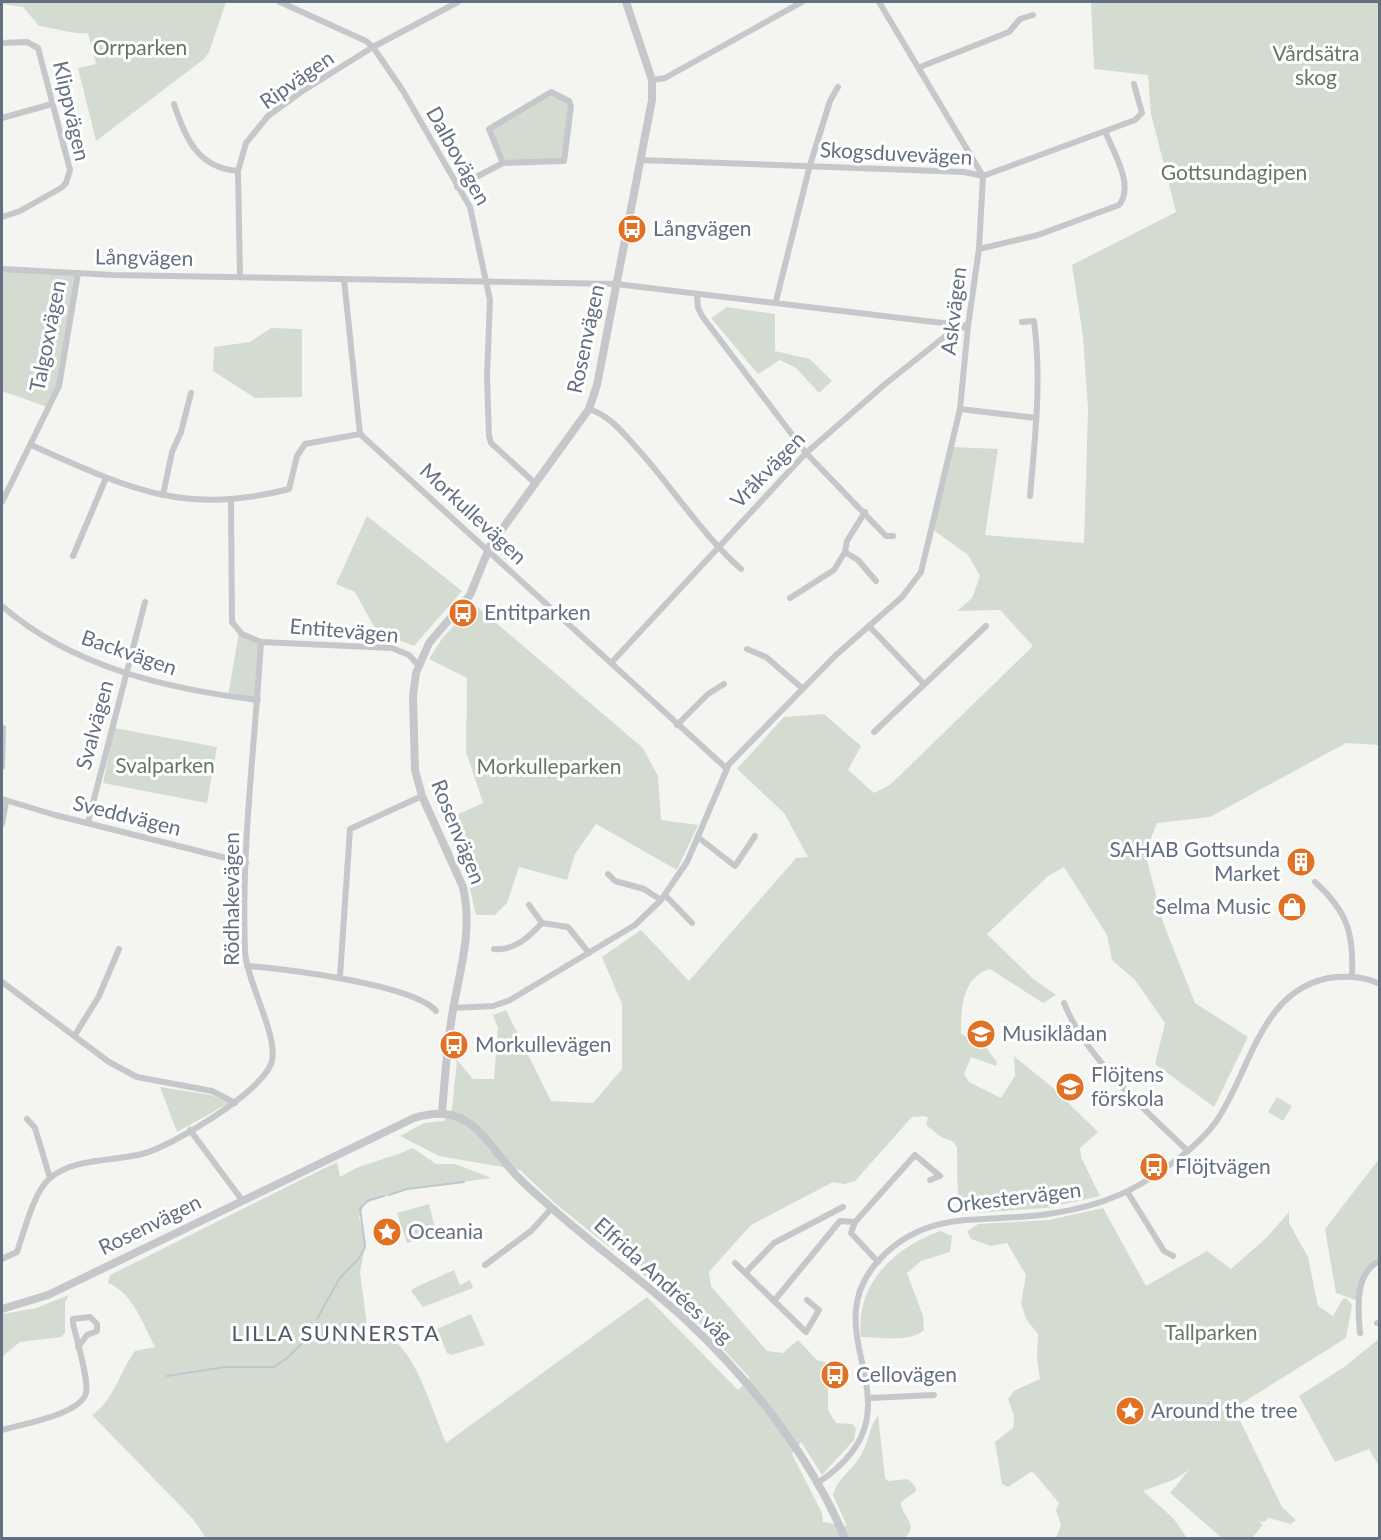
<svg xmlns="http://www.w3.org/2000/svg" width="1381" height="1540" font-family="Lato,sans-serif">
  <style>
    .green { fill: #d4dcd2 }
    .lines { fill: none; stroke-linecap: round; stroke-linejoin: round }
    .stream { stroke: #bfc7ce; stroke-width: 2 }
    .minor { stroke: #c5c7cb; stroke-width: 6 }
    .tertiary { stroke: #c5c7cb; stroke-width: 8 }
    .labels { text-anchor: middle; stroke-width: 6; stroke-linejoin: round; paint-order: stroke }
    .park-label { font-size: 21px; fill: #637963; stroke: #fff }
    .street-label { font-size: 21px; fill: #646f82; stroke: #fff }
    .poi-label { font-size: 21px; fill: #646f82; stroke: #fff; text-anchor: start }
    .neighbourhood-label { font-size: 22px; letter-spacing: 1.5px; fill: #525a67; stroke: #fff }
  </style>
  <rect width="100%" height="100%" fill="#f4f5f1"/>
  <g class="green">
    <path d="M2,2H226L209,52L204,59L96,141L78,68L96,64L88,33C75,35 54,28 39,26L23,7L2,4Z"/>
    <path d="M1091,2H1379V745L1346,743L1210,817L1157,823L1145,853L1164,925L1195,1003L1248,1037L1214,1107L1155,1064L1165,1023L1135,980L1112,960L1107,935L1064,867L1048,876L987,934L1032,978L1056,995L1043,1003L990,969C962,977 961,1008 961,1033L979,1046H985L997,1062L996,1066L971,1057L964,1074L969,1082L1001,1098L1015,1076L1014,1056L1052,1087L1098,1132L1080,1148L1081,1157L1100,1196L1046,1208L958,1214L957,1148L954,1142L941,1137L926,1125L928,1118L925,1116L912,1117L855,1181L844,1184L833,1182L751,1225L709,1272L711,1286L767,1351L783,1353L798,1340L817,1360L828,1363V1410L836,1423L852,1424L856,1428L854,1440L822,1475L801,1442L792,1454L822,1513L823,1522L847,1526L833,1495C839,1476 852,1471 861,1455C869,1442 869,1427 878,1415L885,1478L888,1481L908,1479L915,1486L916,1491L901,1502C901,1517 919,1523 906,1537L206,1538L193,1519L92,1415C113,1402 120,1371 135,1351L155,1347C143,1324 133,1293 108,1283L110,1275L337,1162L340,1177C361,1163 389,1159 413,1148L436,1164H455L492,1178L407,1189L365,1203L359,1217L366,1241L360,1272L368,1334C379,1337 391,1337 399,1345C420,1366 434,1415 446,1443L647,1297L738,1390L750,1378L688,1311L556,1204L520,1170L439,1156L400,1136L424,1123L444,1121L452,1109L457,1060L473,1079H494L498,1028L493,1015L506,1010L551,1101L593,1103L622,1069V1004L602,957L641,930L689,981L796,858L808,857L784,813L737,769L784,717L824,714L861,746L848,770L874,793L891,784L1033,646L1000,610L957,611L972,598L980,576L968,555L932,529L953,447L998,449L985,535L1084,543L1088,410L1083,336L1072,265L1176,212L1151,114L1148,75L1094,69Z"/>
    <path d="M551,92L569,101L564,161L503,163L489,129Z"/>
    <path d="M2,269L78,273L59,386L50,408L2,391Z"/>
    <path d="M727,307L775,314V351L810,359L832,381L819,393L796,368L780,360L758,374L711,318Z"/>
    <path d="M271,328L302,329V397L255,398L213,371L214,347L250,342Z"/>
    <path d="M367,516L462,591L414,646L377,632L355,592L336,584Z"/>
    <path d="M475,605L643,748L658,776L661,820L698,825L677,870L596,824L575,854L567,880L519,867L507,903L495,915H476L466,872L443,821L483,803L466,752L467,678L429,659L443,637Z"/>
    <path d="M239,632L261,642L258,700L228,696Z"/>
    <path d="M114,728L217,747L207,803L103,783Z"/>
    <path d="M160,1087L211,1095L229,1103L177,1132Z"/>
    <path d="M1277,1097L1292,1106L1283,1121L1268,1112Z"/>
    <path d="M1379,1159V1261L1368,1269L1358,1301L1336,1293L1325,1229Z"/>
    <path d="M429,1204L437,1236L407,1243L397,1213Z"/>
    <path d="M1103,1208L1146,1286L1207,1251L1231,1269L1266,1238L1289,1212V1223L1308,1257L1318,1306L1333,1316L1342,1300L1346,1298L1352,1305L1346,1338L1234,1408L1282,1507L1296,1520L1291,1524L1269,1518L1264,1522L1259,1521L1263,1525L1252,1538H1222L1170,1493L1189,1470L1173,1480L1143,1491L1174,1519L1187,1538H1056L1061,1525L1056,1510L1059,1503L1034,1473L1031,1472L1008,1487L1002,1484L995,1442L1013,1428L1014,1416L1008,1399L1014,1391L1040,1379L1037,1359L1038,1334L1026,1319L1021,1303L1026,1275L1007,1243L991,1246L971,1239L967,1231L978,1224L1049,1220Z"/>
    <path d="M940,1231L952,1236L950,1252L921,1261L907,1273L923,1316L924,1330C910,1343 880,1337 861,1337C855,1284 894,1248 940,1231Z"/>
    <path d="M454,1270L460,1285L470,1280L473,1288L423,1307L411,1291L414,1288Z"/>
    <path d="M69,1295L65,1302V1333L61,1337L20,1342L2,1357V1314L36,1308Z"/>
    <path d="M471,1314L485,1345L451,1355L447,1353L437,1329Z"/>
    <path d="M1379,1339V1466L1369,1449L1335,1462L1299,1396L1344,1367Z"/>
  </g>
  <g class="lines">
    <g class="stream">
      <path d="M389,1195L407,1189L464,1182"/>
      <path d="M317,1319L339,1279L359,1258L365,1247L360,1208L369,1200L384,1196"/>
      <path d="M167,1376L225,1367H274L287,1358L320,1326"/>
    </g>
    <g class="minor">
      <path d="M280,2L366,41L373,47L403,91L470,207L490,300L487,376L489,436L491,443L535,483"/>
      <path d="M2,43L27,42L38,48L70,170L66,183L61,188L20,211L2,217"/>
      <path d="M920,67L1009,32L1020,19L1033,15"/>
      <path d="M652,80L665,78L802,2"/>
      <path d="M174,104C185,137 197,168 238,171"/>
      <path d="M2,118L52,104"/>
      <path d="M640,160L964,172L983,176L1135,120L1142,113L1134,84"/>
      <path d="M457,187L503,163L564,161L571,106L569,101L551,92L489,129L503,163"/>
      <path d="M979,249L1038,235L1119,205C1135,185 1113,152 1105,131"/>
      <path d="M2,269L113,275L616,284L968,326"/>
      <path d="M240,277L238,171L246,143L268,116L301,92L373,47L458,2"/>
      <path d="M344,279L360,434L726,768"/>
      <path d="M697,296L698,308L702,316L806,453L886,536H893"/>
      <path d="M776,301L810,165L830,101L838,87"/>
      <path d="M1022,322L1034,321C1042,380 1035,437 1030,496"/>
      <path d="M589,409C610,416 621,431 635,446C670,484 703,536 741,569"/>
      <path d="M960,409L1036,418"/>
      <path d="M31,445C126,487 183,517 289,489L297,456L305,444L360,434"/>
      <path d="M163,495L172,452L181,432L191,393"/>
      <path d="M2,502L59,386L78,273"/>
      <path d="M865,512L847,541L845,552L858,560L876,581"/>
      <path d="M73,556L106,478"/>
      <path d="M790,598L834,570L845,552"/>
      <path d="M2,606C72,667 167,689 258,700"/>
      <path d="M869,626L924,684"/>
      <path d="M261,642L392,648L409,655L418,665"/>
      <path d="M747,649L766,657L802,688"/>
      <path d="M612,662L806,453L884,385L953,330L964,327"/>
      <path d="M677,725L708,694L724,684"/>
      <path d="M874,732L986,626"/>
      <path d="M2,767L3,728"/>
      <path d="M2,799L55,815L246,863"/>
      <path d="M88,822L145,602"/>
      <path d="M2,824L6,802"/>
      <path d="M699,838L735,866L755,836"/>
      <path d="M608,874L615,881L644,889L661,900"/>
      <path d="M1315,882C1347,911 1354,933 1352,976"/>
      <path d="M665,895L692,923"/>
      <path d="M529,905L542,923L568,927L589,953"/>
      <path d="M494,949C514,951 529,937 542,923"/>
      <path d="M247,966C282,968 415,985 436,1011"/>
      <path d="M340,976L350,829L422,796"/>
      <path d="M2,982L109,1062L137,1077L212,1091L235,1103"/>
      <path d="M1064,1003C1085,1056 1146,1112 1188,1151"/>
      <path d="M453,1008L493,1006L510,1000L635,925L661,900L687,862L729,764L836,655L902,597L921,572L960,409L968,326L979,249L983,176L879,2"/>
      <path d="M75,1035L99,996L119,949"/>
      <path d="M27,1119L35,1128L50,1178"/>
      <path d="M190,1130L242,1200"/>
      <path d="M1128,1193L1164,1251L1173,1256"/>
      <path d="M2,1259L17,1252C24,1232 34,1191 50,1178C74,1158 114,1161 142,1154C173,1146 258,1094 271,1064C281,1040 246,981 245,951C241,848 255,744 261,642L242,634L232,622L231,501"/>
      <path d="M878,1262L851,1233L855,1222L915,1155L940,1176L930,1180"/>
      <path d="M735,1263L774,1301"/>
      <path d="M485,1265L531,1231L552,1208"/>
      <path d="M746,1272L774,1243L843,1207"/>
      <path d="M807,1300L819,1310L806,1332L774,1301L840,1221L855,1222"/>
      <path d="M1377,1323L1380,1322"/>
      <path d="M1360,1333C1358,1310 1354,1272 1380,1261"/>
      <path d="M870,1398L934,1395"/>
      <path d="M2,1430C21,1424 80,1415 86,1393C89,1378 76,1339 73,1323V1319L90,1317L97,1324V1331L87,1335L78,1347"/>
      <path d="M819,1482C929,1408 809,1336 879,1260C928,1207 985,1224 1048,1214C1105,1206 1138,1190 1183,1155C1194,1146 1206,1135 1215,1123C1251,1073 1260,985 1336,977C1352,976 1365,977 1380,984"/>
    </g>
    <g class="tertiary">
      <path d="M442,1112C445,1078 447,1044 453,1010C460,968 473,931 463,887L422,796L415,770L413,696L416,673L429,643L470,595L490,546L589,409L597,385L652,100V80L626,2"/>
      <path d="M2,1309L48,1295L414,1118C469,1100 484,1140 515,1174C524,1184 535,1193 545,1202C590,1243 640,1278 685,1319C752,1382 809,1454 845,1538"/>
    </g>
  </g>
  <defs>
    <g id="bus-disc" transform="scale(1.5)"><circle r="9.5" fill="#e17125" stroke="#fff"/><path d="M-5-6H5V4H4V6H2V4H-2V6H-4V4H-5ZM-3.5-4V0h7V-4ZM-3.5 1.2v1.5H-2V1.2ZM2 1.2v1.5H3.5V1.2Z" fill="#fff"/></g>
    <g id="building-disc" transform="scale(1.5)"><circle r="9.5" fill="#e17125" stroke="#fff"/><path d="M-4-6H4V6H1V3H-1V6H-4ZM-2.5-4.3h1.7v1.8h-1.7ZM.8-4.3h1.7v1.8H.8ZM-2.5-1h1.7V.8h-1.7ZM.8-1h1.7V.8H.8Z" fill="#fff"/></g>
    <g id="shop-disc" transform="scale(1.5)"><circle r="9.5" fill="#e17125" stroke="#fff"/><path d="M-5-2.5h2.3a2.7 3.5 0 0 1 5.4 0H5L5.5 6h-11ZM-1.5-2.5h3a1.5 2.3 0 0 0-3 0Z" fill="#fff"/></g>
    <g id="school-disc" transform="scale(1.5)"><circle r="9.5" fill="#e17125" stroke="#fff"/><path d="M0-5L7-2L0 1L-7-2ZM-4 1L0 2.5L4 1V4Q0 6-4 4Z" fill="#fff"/></g>
    <g id="sight-disc" transform="scale(1.5)"><circle r="9.5" fill="#e17125" stroke="#fff"/><path d="M0-6L1.8-2.2L6-1.7L2.9 1.2L3.7 5.4L0 3.3L-3.7 5.4L-2.9 1.2L-6-1.7L-1.8-2.2Z" fill="#fff"/></g>
  </defs>
  <g fill-rule="evenodd">
    <use href="#bus-disc" x="632" y="229"/>
    <use href="#bus-disc" x="463" y="613"/>
    <use href="#building-disc" x="1301" y="862"/>
    <use href="#shop-disc" x="1292" y="907"/>
    <use href="#school-disc" x="981" y="1034"/>
    <use href="#bus-disc" x="454" y="1045"/>
    <use href="#school-disc" x="1070" y="1087"/>
    <use href="#bus-disc" x="1154" y="1167"/>
    <use href="#sight-disc" x="387" y="1232"/>
    <use href="#bus-disc" x="835" y="1375"/>
    <use href="#sight-disc" x="1130" y="1411"/>
  </g>
  <g class="labels">
    <g class="park-label">
      <text x="140" y="55">Orrparken</text>
      <text x="1316" y="61">Vårdsätra<tspan x="1316" dy="24">skog</tspan></text>
      <text x="1234" y="180">Gottsundagipen</text>
      <text x="165" y="773">Svalparken</text>
      <text x="549" y="774">Morkulleparken</text>
      <text x="1211" y="1340">Tallparken</text>
    </g>
    <g class="street-label">
      <text transform="translate(297 80) rotate(-35)" y="7">Ripvägen</text>
      <text transform="translate(71 111) rotate(77)" y="7">Klippvägen</text>
      <text transform="translate(896 154) rotate(3)" y="7">Skogsduvevägen</text>
      <text transform="translate(458 156) rotate(61)" y="7">Dalbovägen</text>
      <text transform="translate(144 258) rotate(1)" y="7">Långvägen</text>
      <text transform="translate(954 311) rotate(-83)" y="7">Askvägen</text>
      <text transform="translate(48 336) rotate(-79)" y="7">Talgoxvägen</text>
      <text transform="translate(586 339) rotate(-78)" y="7">Rosenvägen</text>
      <text transform="translate(768 470) rotate(-46)" y="7">Vråkvägen</text>
      <text transform="translate(473 514) rotate(43)" y="7">Morkullevägen</text>
      <text transform="translate(344 631) rotate(5)" y="7">Entitevägen</text>
      <text transform="translate(129 653) rotate(19)" y="7">Backvägen</text>
      <text transform="translate(95 725) rotate(-75)" y="7">Svalvägen</text>
      <text transform="translate(127 816) rotate(14)" y="7">Sveddvägen</text>
      <text transform="translate(458 832) rotate(68)" y="7">Rosenvägen</text>
      <text transform="translate(232 899) rotate(-90)" y="7">Rödhakevägen</text>
      <text transform="translate(1014 1198) rotate(-7)" y="7">Orkestervägen</text>
      <text transform="translate(150 1225) rotate(-26)" y="7">Rosenvägen</text>
      <text transform="translate(663 1281) rotate(42)" y="7">Elfrida Andrées väg</text>
    </g>
    <g class="poi-label">
      <text x="653" y="236">Långvägen</text>
      <text x="484" y="620">Entitparken</text>
      <text x="1280" y="857" text-anchor="end">SAHAB Gottsunda<tspan x="1280" dy="24">Market</tspan></text>
      <text x="1271" y="914" text-anchor="end">Selma Music</text>
      <text x="1002" y="1041">Musiklådan</text>
      <text x="475" y="1052">Morkullevägen</text>
      <text x="1091" y="1082">Flöjtens<tspan x="1091" dy="24">förskola</tspan></text>
      <text x="1175" y="1174">Flöjtvägen</text>
      <text x="408" y="1239">Oceania</text>
      <text x="856" y="1382">Cellovägen</text>
      <text x="1151" y="1418">Around the tree</text>
    </g>
    <g class="neighbourhood-label">
      <text x="336" y="1341">LILLA SUNNERSTA</text>
    </g>
  </g>
  <rect width="1381" height="1540" fill="none" stroke="#646f82" stroke-width="6"/>
</svg>
